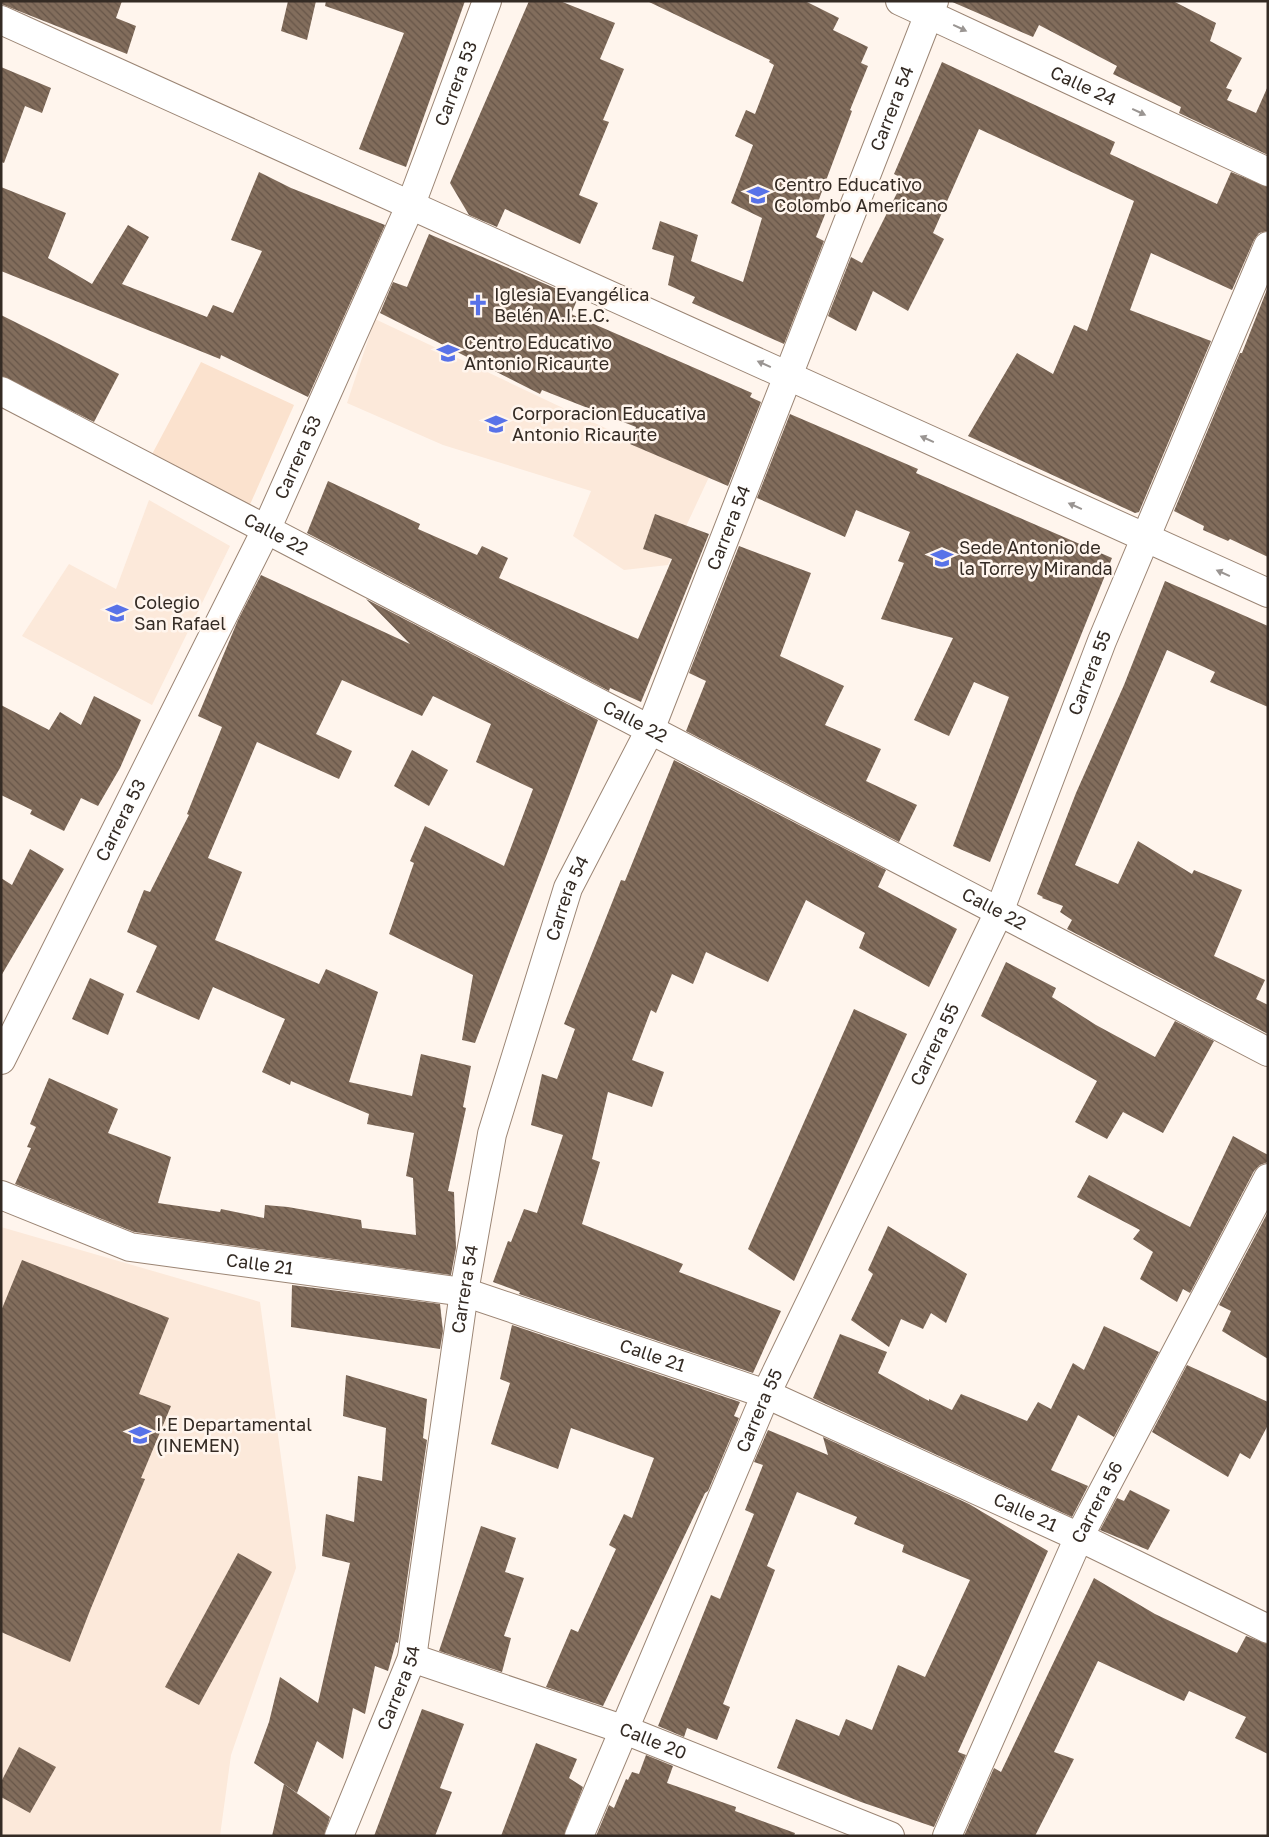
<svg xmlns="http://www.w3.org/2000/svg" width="1269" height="1837" font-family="'Golos Text',sans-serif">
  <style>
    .built { fill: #fce9da }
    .pitch { fill: #fbe2ce }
    .building { fill: url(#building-back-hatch) }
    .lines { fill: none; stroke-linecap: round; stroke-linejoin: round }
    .minor-casing { stroke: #9b8574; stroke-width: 30 }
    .tertiary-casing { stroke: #9b8574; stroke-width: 30 }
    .secondary-casing { stroke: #9b8574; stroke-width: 30 }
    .minor { stroke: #fff; stroke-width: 28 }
    .tertiary { stroke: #fff; stroke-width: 28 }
    .secondary { stroke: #fff; stroke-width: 28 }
    .oneway { fill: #9a9592 }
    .labels { text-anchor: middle; stroke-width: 5; stroke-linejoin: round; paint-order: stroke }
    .street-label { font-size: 18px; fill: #342b24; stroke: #fff5ed }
    .poi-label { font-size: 18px; fill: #342b24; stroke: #fff5ed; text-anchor: start }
  </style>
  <defs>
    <pattern id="building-back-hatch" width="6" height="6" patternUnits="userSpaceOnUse" patternTransform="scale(1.25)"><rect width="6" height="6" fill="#826d5c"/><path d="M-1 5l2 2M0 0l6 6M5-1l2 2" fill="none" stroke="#665548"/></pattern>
  </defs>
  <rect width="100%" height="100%" fill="#fff5ed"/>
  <g class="built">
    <path d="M375,319L709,477L668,565L624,570L573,536L591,491L443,445L347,403Z"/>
    <path d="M149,500L230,546L152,705L22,636L69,564L116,589Z"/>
    <path d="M1,1227L260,1302L296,1568L231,1755L220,1836H1Z"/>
  </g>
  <path class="pitch" d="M201,362L294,405L244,518L150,458Z"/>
  <g class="building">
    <path d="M1,1H122L116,18L136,26L127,54L1,4Z"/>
    <path d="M288,1H316L307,40L281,31Z"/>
    <path d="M326,1H465L406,167L359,149L404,33L325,6Z"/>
    <path d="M529,1H560L615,23L600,59L624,69L603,120L609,122L579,195L598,203L580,244L505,209L497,227L469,215L450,183Z"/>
    <path d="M647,1H805L839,18L833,30L868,47L861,63L868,66L850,110L852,111L818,202L828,207L816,237L824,241L784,344L692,303L695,297L668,285L674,256L652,249L660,221L698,235L691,261L743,282L762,218L731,203L753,145L735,136L746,110L755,114L774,65L769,62L770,60Z"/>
    <path d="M950,1H1173L1216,23L1210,41L1242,58L1226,88L1232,90L1227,100L1256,113L1268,86V155L1179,113L1181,107L1113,74L1117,66L1039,25L1033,37Z"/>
    <path d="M942,62L1115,142L1110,154L1217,204L1231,172L1268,187V231L1259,233L1254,240L1232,290L1151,253L1130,310L1211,341L1139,512L1135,513L968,436L1017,353L1053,374L1074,325L1087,331L1134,201L979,129L933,233L944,239L908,311L873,291L856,331L828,316L851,257L862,263L904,179L894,174Z"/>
    <path d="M1,67L51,88L42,113L25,106L4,163L1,162Z"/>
    <path d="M259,172L291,188L385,225L308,397L221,355L220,359L1,271V187L66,213L48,258L92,284L128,225L149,237L122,284L207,317L213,305L233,313L262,251L231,240Z"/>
    <path d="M429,234L578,298L571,314L752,393L750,397L761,402L728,486L630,444L636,427L542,390L540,394L380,313L393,282L407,287Z"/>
    <path d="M1268,287V557L1230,539L1228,541L1203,530L1204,526L1174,511L1240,353H1242Z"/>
    <path d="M1,315L119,374L94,422L1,376Z"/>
    <path d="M790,414L918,469L916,473L1112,558L990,862L953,846L1009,697L974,682L949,736L914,720L953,638L881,619L904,563L898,561L910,532L856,510L845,537L757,498Z"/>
    <path d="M328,481L420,524L418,529L477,555L482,546L508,558L499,578L638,639L672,559L643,549L655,514L709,534L641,702L610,688L609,691L307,533Z"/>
    <path d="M739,546L811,573L780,656L844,686L825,725L881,749L866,781L917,805L899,842L686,731L706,681L689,673Z"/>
    <path d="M261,575L410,644L366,599L598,720L475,1043L462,1040L473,975L389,934L414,863L410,861L425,826L504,866L533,789L476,762L491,724L433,696L422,716L342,680L316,734L352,751L339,779L257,742L208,858L242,872L215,940L319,984L326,969L378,992L349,1082L412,1096L421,1054L471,1066L463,1107L466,1108L448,1191L454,1192L456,1248L451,1275L134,1232L15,1184L31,1148L27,1147L36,1127L30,1124L49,1078L118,1109L108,1133L171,1157L158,1203L220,1212L221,1209L264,1218L265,1205L288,1207L361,1220L362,1228L416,1235L413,1178L406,1176L414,1133L367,1124L369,1114L291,1081L290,1085L262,1072L285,1019L213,987L199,1020L136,992L157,946L127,932L144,890L150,892L189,815L187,814L222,727L198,716L238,620Z"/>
    <path d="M1165,581L1268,626V707L1210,682L1215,672L1167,650L1075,865L1118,884L1138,841L1192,874L1194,870L1242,890L1214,956L1265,980L1256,999L1268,1005V1034L1067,929L1072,920L1060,912L1063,906L1042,898L1043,897L1037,894L1076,793L1124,685Z"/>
    <path d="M94,696L141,720L120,768L98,806L81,798L64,831L30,814L32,810L1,795V705L49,730L60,712L81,725Z"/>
    <path d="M412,750L448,770L429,806L394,786Z"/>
    <path d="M674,760L886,870L878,887L957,929L929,987L859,948L865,933L806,900L768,982L706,952L693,984L672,974L656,1013L651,1010L632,1060L664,1072L652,1107L608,1092L592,1159L600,1162L582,1224L683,1264L679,1272L781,1311L753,1373L519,1294L520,1292L493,1282L508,1241L511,1242L524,1209L537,1213L563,1135L531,1125L542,1074L557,1079L575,1029L564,1024L621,880L625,881Z"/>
    <path d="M30,849L64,869L1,976V878L12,885Z"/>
    <path d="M1006,962L1056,988L1052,997L1096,1025L1155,1057L1175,1021L1214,1041L1163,1133L1123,1112L1107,1139L1075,1122L1097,1081L981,1016Z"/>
    <path d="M90,978L124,994L108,1035L72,1019Z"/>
    <path d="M854,1009L907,1034L794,1281L748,1249Z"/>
    <path d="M1233,1136L1268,1155V1162L1260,1165L1254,1171L1190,1293L1183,1289L1177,1302L1140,1279L1153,1252L1133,1239L1140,1230L1077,1197L1089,1175L1190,1227Z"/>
    <path d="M1268,1212V1359L1222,1331L1231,1311L1219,1305Z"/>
    <path d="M888,1226L967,1274L946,1323L931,1313L923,1329L901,1319L889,1347L851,1320L873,1274L868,1270Z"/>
    <path d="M22,1260L169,1318L139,1394L171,1406L141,1478L145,1479L91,1608L70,1662L1,1632V1311Z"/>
    <path d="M292,1285L440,1304L443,1331L440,1349L291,1327Z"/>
    <path d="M512,1325L740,1402L734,1416L739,1418L708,1491L705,1493L603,1706L546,1687L571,1629L578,1632L616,1549L609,1545L624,1514L632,1518L654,1458L571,1428L558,1469L491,1444L510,1383L500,1379Z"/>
    <path d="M1104,1326L1159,1352L1114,1437L1078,1415L1051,1470L1088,1486L1072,1517L813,1398L840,1334L887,1352L878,1373L929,1401V1399L952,1410L961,1394L1027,1421L1038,1402L1051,1409L1073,1363L1084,1370Z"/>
    <path d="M1187,1365L1268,1402V1425L1250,1459L1240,1453L1228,1477L1152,1432Z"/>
    <path d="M346,1375L427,1399L423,1438L427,1440L398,1643L396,1642L388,1671L375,1666L365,1714L353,1708L343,1759L317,1741L297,1793L254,1763L269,1722L280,1677L318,1703L350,1563L322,1556L326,1514L354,1522L358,1476L382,1481L386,1428L343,1416Z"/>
    <path d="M768,1430L828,1455L823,1437L969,1504L1048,1551L958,1752L966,1755L934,1827L861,1802L777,1768L796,1719L839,1736L846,1719L872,1730L898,1665L925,1677L970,1580L902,1552L904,1545L854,1524L857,1517L797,1492L767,1566L775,1570L723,1704L730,1707L717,1740L687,1728L684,1737L658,1726L711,1595L720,1599L754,1514L745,1510L763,1465L754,1462Z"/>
    <path d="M1130,1490L1170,1510L1148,1550L1100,1530L1117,1498L1124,1501Z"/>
    <path d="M481,1526L516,1538L505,1572L524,1578L504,1636L511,1638L502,1672L439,1651Z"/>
    <path d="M238,1553L272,1572L199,1705L165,1687Z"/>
    <path d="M1094,1578L1155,1614L1237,1653L1246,1636L1268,1644V1754L1235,1738L1246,1717L1189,1691L1184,1701L1098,1661L1054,1752L1074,1759L1035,1836H964L994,1768L1001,1772Z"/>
    <path d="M422,1709L464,1724L440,1788L452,1792L435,1836H374Z"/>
    <path d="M536,1743L577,1759L569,1778L583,1787L564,1836H501Z"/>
    <path d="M19,1747L56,1767L30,1813L1,1797V1782Z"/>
    <path d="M646,1755L673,1766L667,1783L736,1807L735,1811L795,1833L794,1836H596L609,1805L614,1808L626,1779L628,1780L632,1772L639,1774Z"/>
    <path d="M284,1784L330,1817L324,1836H272Z"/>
  </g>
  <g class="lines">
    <g class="minor-casing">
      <g id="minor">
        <path id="s1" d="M1,391L1268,1052"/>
        <path id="s2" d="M1,1060L266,530L411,204L487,1"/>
        <path id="s3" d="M412,1658L625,1730L890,1836"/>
        <path id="s4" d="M339,1836L412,1658L464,1292L492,1134L568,888L650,730L934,1"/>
        <path id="s5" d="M579,1836L766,1394L999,912L1102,641L1268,246"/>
        <path id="s6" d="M947,1836L1079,1537L1268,1178"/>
      </g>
    </g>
    <g class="tertiary-casing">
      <g id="tertiary">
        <path id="s7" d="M1,1195L130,1247L464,1292L766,1394L1079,1537L1268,1629"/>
      </g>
    </g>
    <g class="secondary-casing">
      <g id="secondary">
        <path id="s8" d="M900,1L1268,172"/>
        <path d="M1,20L1268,593"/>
      </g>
    </g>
    <use href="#minor" class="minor"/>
    <use href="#tertiary" class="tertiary"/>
    <use href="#secondary" class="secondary"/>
  </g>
  <defs><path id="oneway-solid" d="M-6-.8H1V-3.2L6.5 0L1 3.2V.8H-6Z" transform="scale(1.25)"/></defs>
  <g class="oneway">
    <use href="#oneway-solid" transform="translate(960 28) rotate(25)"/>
    <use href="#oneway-solid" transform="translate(1139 112) rotate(25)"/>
    <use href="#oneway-solid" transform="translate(764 364) rotate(-156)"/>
    <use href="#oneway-solid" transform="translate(927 439) rotate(-156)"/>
    <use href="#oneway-solid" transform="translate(1075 506) rotate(-156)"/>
    <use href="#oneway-solid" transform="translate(1223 573) rotate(-156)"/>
  </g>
  <defs>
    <g id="school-bare" transform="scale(1.725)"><path d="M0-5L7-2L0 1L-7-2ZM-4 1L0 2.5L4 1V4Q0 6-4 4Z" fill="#5872e8" stroke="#fff5ed" stroke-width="2.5" paint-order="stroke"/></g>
    <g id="church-bare" transform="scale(1.725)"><path d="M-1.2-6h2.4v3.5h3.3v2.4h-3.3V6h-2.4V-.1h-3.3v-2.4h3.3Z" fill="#5872e8" stroke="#fff5ed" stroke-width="2.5" paint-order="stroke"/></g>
  </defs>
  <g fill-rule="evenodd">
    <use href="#school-bare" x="758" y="195"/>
    <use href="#church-bare" x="478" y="305"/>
    <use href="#school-bare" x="448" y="353"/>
    <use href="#school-bare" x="496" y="424"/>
    <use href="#school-bare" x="942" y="558"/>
    <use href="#school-bare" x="117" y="613"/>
    <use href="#school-bare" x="140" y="1435"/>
  </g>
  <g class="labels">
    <g class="street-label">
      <text dy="6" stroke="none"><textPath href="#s2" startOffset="1078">Carrera 53</textPath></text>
      <text dy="6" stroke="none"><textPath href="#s8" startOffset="202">Calle 24</textPath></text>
      <text dy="6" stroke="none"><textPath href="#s4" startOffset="1825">Carrera 54</textPath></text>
      <text dy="6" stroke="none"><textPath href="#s2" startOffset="672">Carrera 53</textPath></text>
      <text dy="6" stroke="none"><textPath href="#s4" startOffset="1375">Carrera 54</textPath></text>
      <text dy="6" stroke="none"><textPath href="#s1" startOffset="310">Calle 22</textPath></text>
      <text dy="6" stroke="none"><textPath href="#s5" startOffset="1271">Carrera 55</textPath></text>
      <text dy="6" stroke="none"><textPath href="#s1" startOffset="715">Calle 22</textPath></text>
      <text dy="6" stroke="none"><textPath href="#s2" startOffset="268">Carrera 53</textPath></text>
      <text dy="6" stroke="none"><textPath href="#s4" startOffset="970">Carrera 54</textPath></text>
      <text dy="6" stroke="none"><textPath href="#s1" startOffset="1120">Calle 22</textPath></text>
      <text dy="6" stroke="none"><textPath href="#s5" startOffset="868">Carrera 55</textPath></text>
      <text dy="6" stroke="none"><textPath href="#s7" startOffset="270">Calle 21</textPath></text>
      <text dy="6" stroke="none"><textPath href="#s4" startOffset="565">Carrera 54</textPath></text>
      <text dy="6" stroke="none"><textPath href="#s7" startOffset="675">Calle 21</textPath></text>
      <text dy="6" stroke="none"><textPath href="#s5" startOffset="462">Carrera 55</textPath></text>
      <text dy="6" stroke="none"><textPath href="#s6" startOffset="366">Carrera 56</textPath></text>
      <text dy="6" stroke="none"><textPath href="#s7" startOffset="1080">Calle 21</textPath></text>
      <text dy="6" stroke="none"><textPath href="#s4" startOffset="160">Carrera 54</textPath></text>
      <text dy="6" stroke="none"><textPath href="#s3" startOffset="255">Calle 20</textPath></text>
    </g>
    <g class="poi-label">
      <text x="774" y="191">Centro Educativo<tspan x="774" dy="21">Colombo Americano</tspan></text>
      <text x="494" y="301">Iglesia Evangélica<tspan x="494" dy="21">Belén A.I.E.C.</tspan></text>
      <text x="464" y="349">Centro Educativo<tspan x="464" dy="21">Antonio Ricaurte</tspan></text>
      <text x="512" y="420">Corporacion Educativa<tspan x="512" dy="21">Antonio Ricaurte</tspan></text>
      <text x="959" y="554">Sede Antonio de<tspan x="959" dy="21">la Torre y Miranda</tspan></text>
      <text x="134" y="609">Colegio<tspan x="134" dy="21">San Rafael</tspan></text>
      <text x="156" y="1431">I.E Departamental<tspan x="156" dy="21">(INEMEN)</tspan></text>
    </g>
  </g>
  <rect width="1269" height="1837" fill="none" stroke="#342b24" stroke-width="5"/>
</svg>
